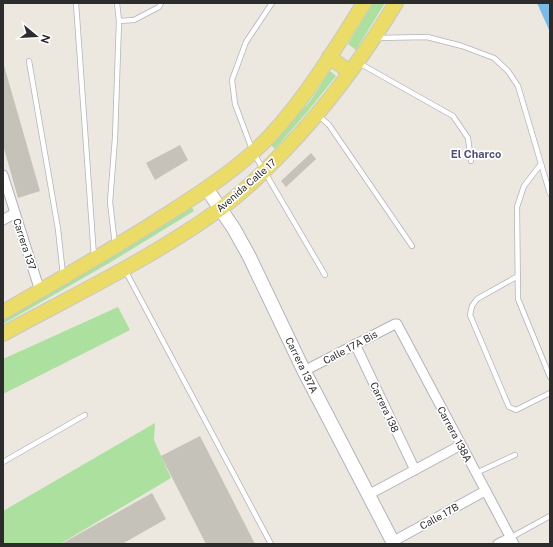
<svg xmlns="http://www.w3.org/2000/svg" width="553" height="547" font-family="'Public Sans',sans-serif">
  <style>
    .green { fill: #ace09e }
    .water { fill: #77bce9 }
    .building { fill: #c5c2ba }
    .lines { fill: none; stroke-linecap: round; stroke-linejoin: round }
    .lane-casing { stroke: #b2b3be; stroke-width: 6 }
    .street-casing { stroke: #b2b3be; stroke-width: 11 }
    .secondary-casing { stroke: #b2b3be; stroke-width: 15 }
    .primary-casing { stroke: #c8c8c8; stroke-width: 16 }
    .lane { stroke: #fff; stroke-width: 4.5 }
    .street { stroke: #fff; stroke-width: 9 }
    .secondary { stroke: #fff; stroke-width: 13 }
    .primary { stroke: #eadc66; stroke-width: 14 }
    .labels { text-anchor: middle; stroke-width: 3.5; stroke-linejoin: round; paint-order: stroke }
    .street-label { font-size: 10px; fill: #2c2c2c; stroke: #fff }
    .neighbourhood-label { font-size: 11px; font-weight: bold; fill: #4e507a; stroke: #fff }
  </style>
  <rect width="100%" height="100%" fill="#ece8df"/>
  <g class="green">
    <path d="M373,3H385L356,50L348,44Z"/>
    <path d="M330,71L336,76L308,111L275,149L271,145L310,101Z"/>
    <path d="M190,204L194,211L111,262L3,324V318Z"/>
    <path d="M118,307L130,330L3,394V359Z"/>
    <path d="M155,423L154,440L171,478L60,544H3V511Z"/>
  </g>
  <path class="water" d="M537,3H550V32Z"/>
  <g class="building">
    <path d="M3,62L40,191L18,198L3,145Z"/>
    <path d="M180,145L188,160L155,180L146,163Z"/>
    <path d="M311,153L316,159L286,187L281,181Z"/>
    <path d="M200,436L255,544H206L161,456Z"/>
    <path d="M152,493L166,519L122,544H61Z"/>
  </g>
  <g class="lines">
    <g class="lane-casing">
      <g id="lane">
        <path d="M76,3L94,257"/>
        <path d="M117,3L119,21"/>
        <path d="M272,3L246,42L232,80L235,104L253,152L325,275"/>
        <path d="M377,38L427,37L462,46L494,58L508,71L518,86L550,194"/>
        <path d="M29,61L58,229L63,275"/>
        <path d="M359,63L453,116L468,138L471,161"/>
        <path d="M318,115L329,125L412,246"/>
        <path d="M541,164L524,186L517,207L518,299L550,377"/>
        <path d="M115,245L110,202L115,138L119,21L134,20L159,7L161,3"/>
        <path d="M125,270L271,544"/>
        <path d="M518,276L477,299L472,306L470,315L509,407L516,410L550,393"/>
        <path d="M3,462L85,415"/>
        <path d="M476,473L515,455"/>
        <path d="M510,538L550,516"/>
      </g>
    </g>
    <g class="street-casing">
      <g id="street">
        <path d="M3,175L40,291"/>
        <path d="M3,220L15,213"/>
        <path d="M355,344L415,470"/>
        <path d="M304,371L395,324H397L514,544"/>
        <path d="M368,495L461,445"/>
        <path d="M392,542L485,491"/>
        <path d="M498,544L510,538"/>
      </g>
    </g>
    <g class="secondary-casing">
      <path id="secondary" d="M207,189L234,229L249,256L304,371L394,544"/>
    </g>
    <g class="primary-casing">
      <g id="primary">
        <path d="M329,57L350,72"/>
        <path d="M3,312C59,280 115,248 169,213C205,190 240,167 270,136C307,96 335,49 364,3"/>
        <path d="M3,334C76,294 152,258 220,209C244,192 265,171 285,150C328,105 364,56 396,3"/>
      </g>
    </g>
    <use href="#lane" class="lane"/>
    <use href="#street" class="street"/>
    <use href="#secondary" class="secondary"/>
    <use href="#primary" class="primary"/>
  </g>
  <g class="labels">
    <g class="street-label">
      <text transform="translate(246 185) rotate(-41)" y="4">Avenida Calle 17</text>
      <text transform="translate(25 244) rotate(72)" y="4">Carrera 137</text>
      <text transform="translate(350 347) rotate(-28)" y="4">Calle 17A Bis</text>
      <text transform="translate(302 365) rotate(64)" y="4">Carrera 137A</text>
      <text transform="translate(385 407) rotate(65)" y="4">Carrera 138</text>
      <text transform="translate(455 434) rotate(62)" y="4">Carrera 138A</text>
      <text transform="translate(439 516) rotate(-29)" y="4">Calle 17B</text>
    </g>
    <g class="neighbourhood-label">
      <text x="476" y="158">El Charco</text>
    </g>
  </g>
  <rect width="553" height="547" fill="none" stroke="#2c2c2c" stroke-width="8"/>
  <g transform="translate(36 36) rotate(108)" stroke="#ffffff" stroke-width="3" paint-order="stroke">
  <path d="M0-3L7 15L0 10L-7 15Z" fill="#2c2c2c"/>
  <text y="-6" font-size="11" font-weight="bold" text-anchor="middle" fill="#2c2c2c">N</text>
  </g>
</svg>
